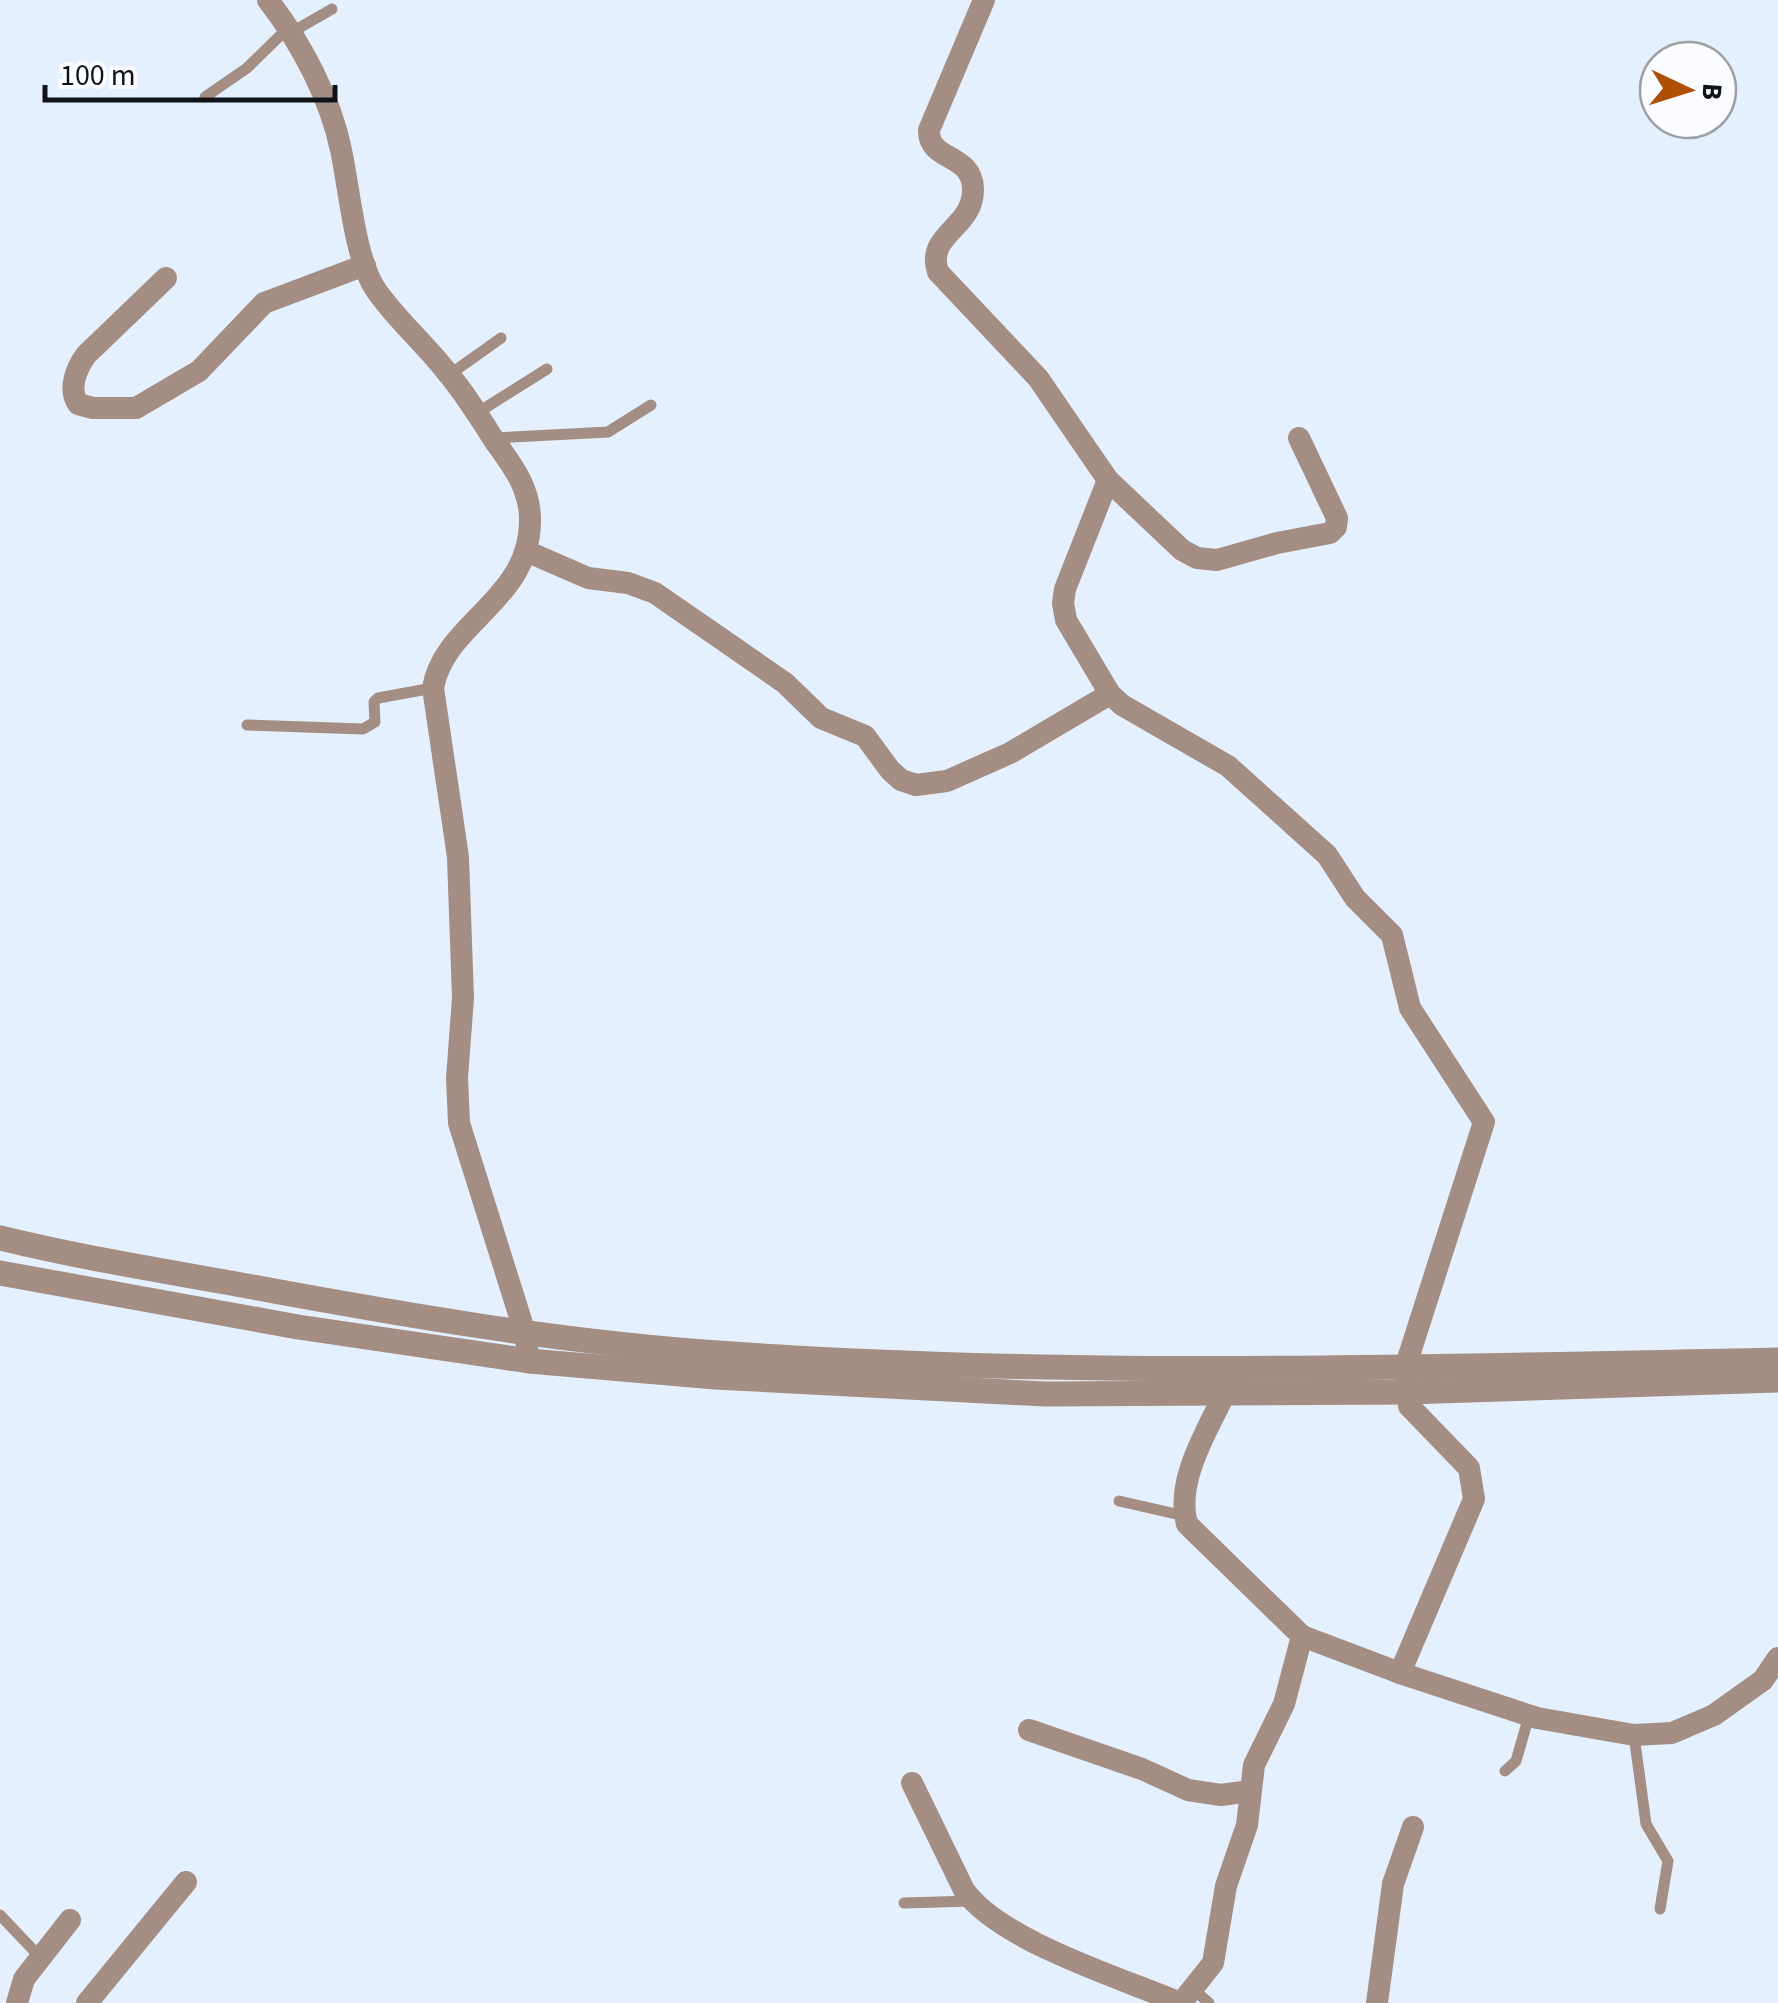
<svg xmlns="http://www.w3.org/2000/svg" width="1778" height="2003" font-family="'Source Sans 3',sans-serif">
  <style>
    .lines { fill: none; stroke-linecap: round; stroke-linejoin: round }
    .service { stroke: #a48e83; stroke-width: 11 }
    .minor { stroke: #a48e83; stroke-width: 22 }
    .tertiary { stroke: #a48e83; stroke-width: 25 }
  </style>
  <rect width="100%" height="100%" fill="#e5f0fe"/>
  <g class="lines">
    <g class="service">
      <path d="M292,32L332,9"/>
      <path d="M205,97L247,68L289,27"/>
      <path d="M449,375L501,338"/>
      <path d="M477,413L547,369"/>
      <path d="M494,438L608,432L651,405"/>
      <path d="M247,725L363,729L375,722L374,702L378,698L433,688"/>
      <path d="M1119,1501L1185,1516"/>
      <path d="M1634,1735L1646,1824L1668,1861L1660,1909"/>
      <path d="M1505,1771L1516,1761L1529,1716"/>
      <path d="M904,1903L972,1901"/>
      <path d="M0,1915L39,1956"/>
      <path d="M1193,1989L1209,2003"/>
    </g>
    <g class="minor">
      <path d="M268,0C301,43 330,97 341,150C349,187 355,260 376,290C396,319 424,343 446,371C464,392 479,416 494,440C512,465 531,489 530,522C529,601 444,623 433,688L458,857L463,998L457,1078L459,1123L525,1333L529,1361"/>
      <path d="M984,0L929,130C928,162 972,152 973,189C974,228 925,234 938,272L1038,378L1108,480L1182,550L1197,558L1217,560L1277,543L1330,533L1336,527L1337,518L1299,438"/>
      <path d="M166,278L86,355C76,369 68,389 78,404L93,408H136L199,371L264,303L365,265"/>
      <path d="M1108,480L1065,589L1063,603L1066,620L1110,694L1122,705L1228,766L1327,855L1355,898L1392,935L1410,1008L1484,1122L1405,1368L1409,1406L1469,1468L1474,1499L1400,1673"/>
      <path d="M526,551L588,578L628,583L655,593L785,683L821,718L865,736L890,770L901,780L916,785L947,781L1010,753L1110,694"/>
      <path d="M1225,1393C1207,1431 1175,1481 1187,1524L1302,1636L1400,1673L1537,1718L1634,1735L1672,1733L1714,1715L1763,1680L1778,1658"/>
      <path d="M1029,1730L1142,1769L1188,1790L1221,1795L1250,1791"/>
      <path d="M912,1783L964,1890C1000,1941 1121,1978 1180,2003"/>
      <path d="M17,2003L24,1979L70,1920"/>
      <path d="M87,2003L186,1882"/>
      <path d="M1181,2003L1213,1963L1226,1886L1247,1825L1254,1765L1284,1704L1302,1636"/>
      <path d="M1377,2003L1393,1884L1413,1827"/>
    </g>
    <g class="tertiary">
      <path d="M0,1238C81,1258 165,1271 247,1286C403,1315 560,1342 718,1353C1071,1378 1425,1367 1778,1360"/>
      <path d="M0,1273L298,1327L529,1361L715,1377L1045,1394L1407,1392L1778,1380"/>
    </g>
  </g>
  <g transform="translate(1688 90) rotate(94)"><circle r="48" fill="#fafcff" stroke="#9c9fa3" stroke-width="2.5"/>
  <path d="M0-8L18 38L0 25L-18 38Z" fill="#af4f04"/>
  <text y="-15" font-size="28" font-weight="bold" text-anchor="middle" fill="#0f1318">B</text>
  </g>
  <path d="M45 85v15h290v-15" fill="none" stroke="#0f1318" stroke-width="5"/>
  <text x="60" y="85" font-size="30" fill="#0f1318" stroke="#fafcff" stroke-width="8" paint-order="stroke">100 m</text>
</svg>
